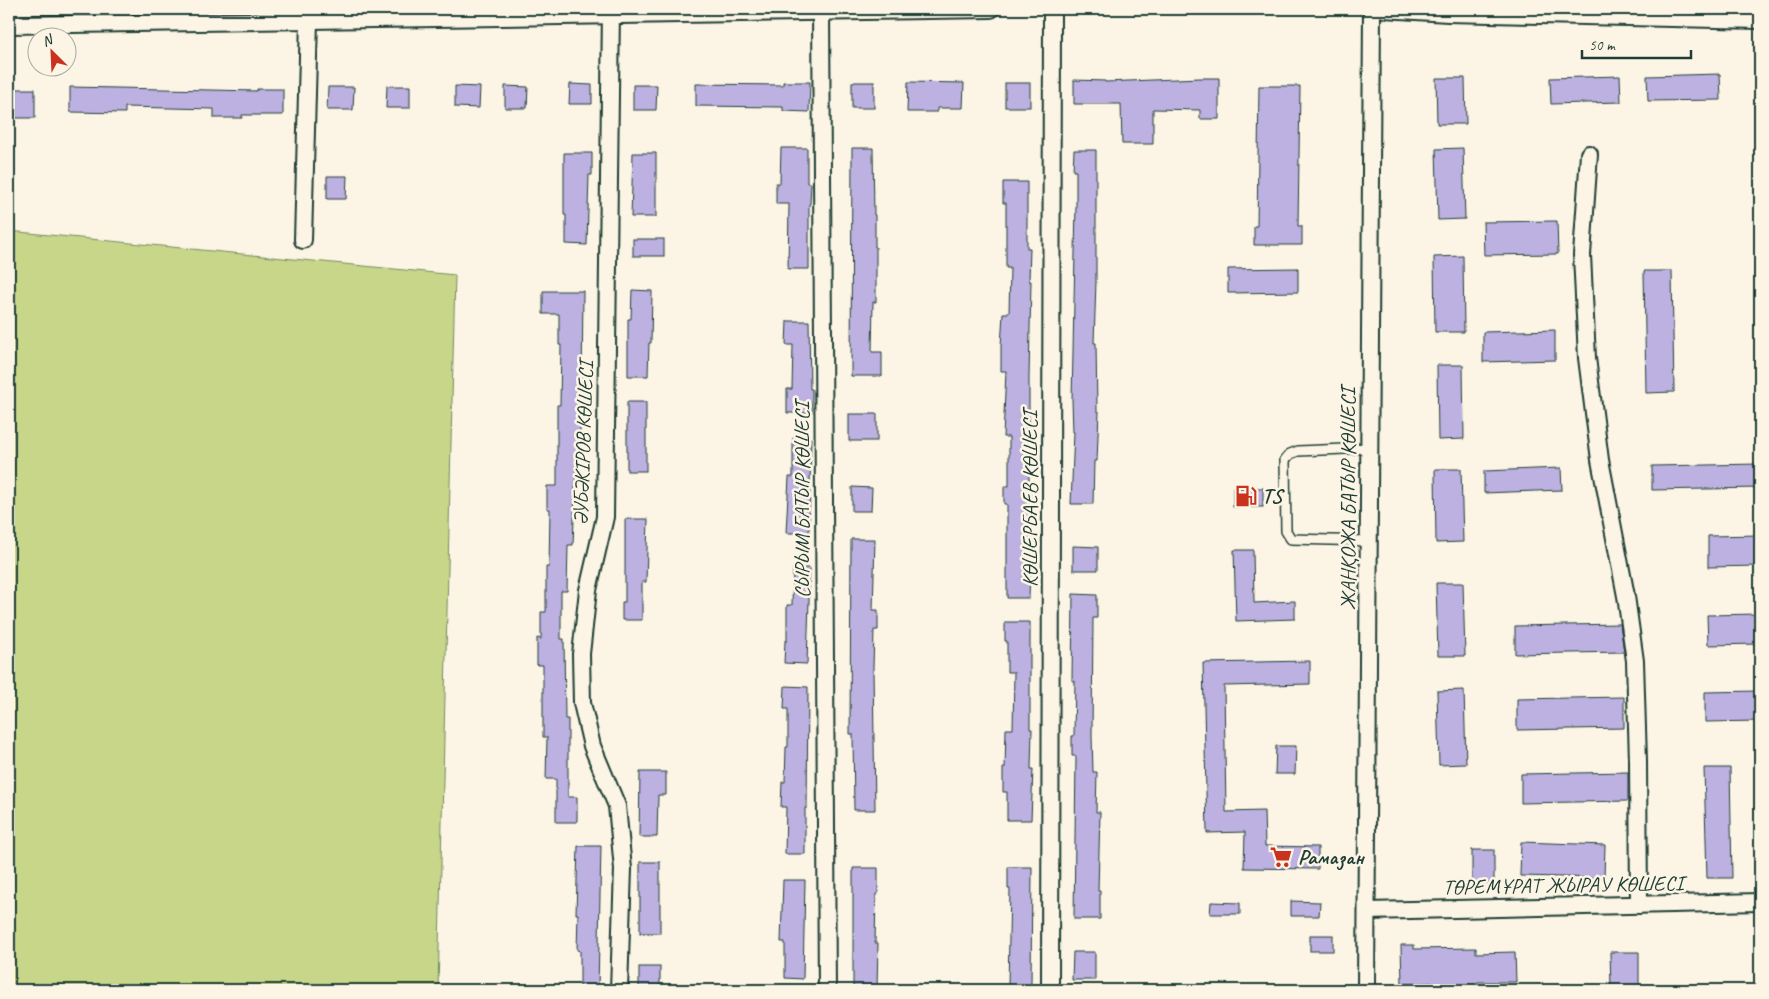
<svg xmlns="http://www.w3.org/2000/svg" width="1769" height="999" font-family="Caveat,sans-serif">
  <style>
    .green { fill: #c8d68a; stroke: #748a5f }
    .building { fill: #bdb1e2; stroke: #1f3d34 }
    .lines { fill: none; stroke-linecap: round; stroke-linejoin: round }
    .lane-casing { stroke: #1f3d34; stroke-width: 12 }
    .street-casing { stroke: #1f3d34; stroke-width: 20 }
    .lane { stroke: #fcf5e5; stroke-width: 9 }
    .street { stroke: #fcf5e5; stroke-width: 16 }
    .labels { text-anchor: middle; stroke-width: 5; stroke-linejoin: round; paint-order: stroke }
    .street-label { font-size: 21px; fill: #1f3d34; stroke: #fcf5e5 }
    .poi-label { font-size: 21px; font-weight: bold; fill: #1f3d34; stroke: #fcf5e5; text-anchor: start }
  </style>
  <rect width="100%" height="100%" fill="#fcf5e5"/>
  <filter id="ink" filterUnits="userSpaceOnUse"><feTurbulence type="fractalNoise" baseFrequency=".02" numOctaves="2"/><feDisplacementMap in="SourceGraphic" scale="10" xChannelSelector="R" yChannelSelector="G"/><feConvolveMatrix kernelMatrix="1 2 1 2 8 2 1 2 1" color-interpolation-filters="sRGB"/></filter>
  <g filter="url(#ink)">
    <path class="green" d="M9,231L455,275L438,990H9Z"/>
    <g class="building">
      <path d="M1720,74L1721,100L1648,101L1647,76Z"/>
      <path d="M1620,76L1621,102L1551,104L1550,78Z"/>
      <path d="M1200,78H1219V119H1200V110L1153,109V144H1122L1121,104H1074V80L1105,81V82Z"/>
      <path d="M1436,78H1465L1466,124H1437Z"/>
      <path d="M783,82H810L809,112L783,111V107L696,106V84L783,85Z"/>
      <rect x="852" y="82" width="22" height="26"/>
      <path d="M908,82L964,83L963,108H937V112H907Z"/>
      <rect x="1005" y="83" width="25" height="24"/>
      <path d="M570,84L592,85V104H569Z"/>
      <path d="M633,85H657L656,110H633Z"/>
      <path d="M387,86H410V108H386Z"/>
      <path d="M455,86L480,87L479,108L455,107Z"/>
      <path d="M505,86L528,87L527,108H505Z"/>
      <path d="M1259,86H1300L1298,226H1302V245H1254V226H1257Z"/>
      <path d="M70,87L257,91V89H283V115H242V118H214V109L125,107V113L70,112Z"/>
      <path d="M328,87H354L353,110H327Z"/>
      <path d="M12,89H35V118H11Z"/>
      <path d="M781,148H807V183H811L810,204H809V269H788L789,204H776V183H780Z"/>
      <path d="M852,148H873L874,215H875V247H876V302H873L872,352H882V376H851Z"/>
      <path d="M1463,148L1465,219L1438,220L1436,149Z"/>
      <path d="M1074,150H1096V281L1094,343H1096L1097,411H1099L1097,461H1094L1093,504H1071L1074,432H1073L1072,400L1076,204V171H1073Z"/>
      <path d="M564,153H592V175H589L587,245L566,244V215H564Z"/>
      <path d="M633,153H656V217H631Z"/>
      <path d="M327,176H347L346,199H327Z"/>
      <path d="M1003,182H1027V248H1030L1029,281H1031L1029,377V486H1030V513H1032L1029,598H1007V504H1004V486H1009V437H1003L1006,371H1001V346L1003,313H1009L1010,268H1006V203H1003Z"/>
      <path d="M1557,221L1558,254L1484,255L1483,222Z"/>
      <rect x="633" y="239" width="31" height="17"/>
      <path d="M1463,256L1464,332H1435L1434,257Z"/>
      <path d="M1298,268V292L1228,293V269Z"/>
      <path d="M1644,271H1672L1674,392L1646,393Z"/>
      <path d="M632,290L652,291L651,343H649L648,376H628V319H631Z"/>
      <path d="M543,291H583L582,387H581L579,468H576L573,545H568L567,591H561V639H564L565,719H568V797H577V822H556V779H546L547,737H543V665H537V638L541,639V612H546V567H549L550,509H547V486H557V405H560L561,345H559V314H543Z"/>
      <path d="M787,321H809L810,389H812V413H787V389H792L793,345H786Z"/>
      <path d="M1555,330V360L1483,362V332Z"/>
      <path d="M1437,365H1463L1464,439L1438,440Z"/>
      <rect x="627" y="402" width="19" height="69"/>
      <rect x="849" y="414" width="28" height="27"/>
      <path d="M793,438H811L809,533H786L789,477H793Z"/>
      <path d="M1760,464V488L1652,490V466Z"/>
      <path d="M1561,468L1562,490L1484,493V471Z"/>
      <path d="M1435,469H1461L1463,542L1436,543Z"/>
      <path d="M852,487L872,488L871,511H852Z"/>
      <rect x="1233" y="488" width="30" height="19"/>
      <path d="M625,519H648L646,582H642V620H622V602H625Z"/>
      <path d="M1760,535V566L1708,567V536Z"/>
      <path d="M851,539H875L873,610H878V630H874L873,668L875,810H854L853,734H850Z"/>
      <path d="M1073,546L1098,547V570H1073Z"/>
      <path d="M1234,550H1253L1254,603L1295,601V619L1236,621Z"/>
      <path d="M793,568H810L807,664L784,663L785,641H787V605H792Z"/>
      <path d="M1436,583H1463L1465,656H1438Z"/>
      <path d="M1073,594L1097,595V618H1093L1092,736L1093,772H1097L1096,812H1100L1098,891H1100V919H1074L1076,756H1072V736H1074L1075,681H1072Z"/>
      <path d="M1760,614V644L1708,645L1707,615Z"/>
      <path d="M1005,622H1030V729H1032L1031,769H1033L1031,820H1007V792H1003V768H1005L1006,729H1013L1014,672H1007V641H1005Z"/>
      <path d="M1620,624L1624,652L1515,654V626Z"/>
      <path d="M1310,661V684L1224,686L1226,812L1264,811L1265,846L1318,847V869L1244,868L1245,832L1207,833L1203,663Z"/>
      <path d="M785,686L808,687L807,808H805V854H785L786,807H781L782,782H785L786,747H788V709H784Z"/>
      <path d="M1464,690L1466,764L1439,765L1437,691Z"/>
      <path d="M1760,691V721L1705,722V692Z"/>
      <path d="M1624,697V728L1517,730V699Z"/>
      <path d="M1276,746H1296L1295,774H1275Z"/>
      <path d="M1704,768H1730L1732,878H1707Z"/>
      <path d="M640,772H666V795H658L657,837H639Z"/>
      <path d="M1628,772V801L1521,803V774Z"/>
      <path d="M1521,842L1605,845L1604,878L1520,876Z"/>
      <path d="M578,846H601L598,990H580V951L577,950L578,914H576Z"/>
      <rect x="1472" y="850" width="22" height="33"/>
      <rect x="640" y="862" width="20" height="71"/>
      <path d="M1008,867H1032L1031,986H1008L1010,889H1008Z"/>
      <path d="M853,868H878V894H876L875,943H878L877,989H853Z"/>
      <path d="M783,880H805L803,979L785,978V942H781Z"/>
      <path d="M1291,901L1320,902L1319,916H1291Z"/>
      <path d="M1211,902L1240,903V914H1210Z"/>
      <rect x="1310" y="935" width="23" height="16"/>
      <path d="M1401,945H1414V949L1476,948V953L1515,952L1516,982H1477V990H1433L1432,983L1402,984Z"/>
      <path d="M1073,952H1095V980H1072Z"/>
      <path d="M1610,952H1639V987L1611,988Z"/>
      <rect x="639" y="967" width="21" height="22"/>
    </g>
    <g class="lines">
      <g class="lane-casing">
        <path id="lane" d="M1369,541L1291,539L1286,531L1285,460L1290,454L1298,451L1369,448"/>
      </g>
      <g class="street-casing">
        <g id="street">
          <path d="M611,9L605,517L588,590L581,654L582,703L592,746L617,806L623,869L619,990"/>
          <path d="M821,9L827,990"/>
          <path d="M1384,9L1448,13L1760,20"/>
          <path d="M9,25L991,9"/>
          <path d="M1589,154L1582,255L1587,358L1600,460L1626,596L1635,661L1638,761L1639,905"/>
          <path d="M303,240L309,20"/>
          <path d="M1367,911L1760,902"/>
          <path d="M1050,990L1052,9"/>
          <path d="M1366,990L1372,9"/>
        </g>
      </g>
      <use href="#lane" class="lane"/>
      <use href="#street" class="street"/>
    </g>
  </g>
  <defs>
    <g id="fuel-bare" transform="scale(1.725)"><path d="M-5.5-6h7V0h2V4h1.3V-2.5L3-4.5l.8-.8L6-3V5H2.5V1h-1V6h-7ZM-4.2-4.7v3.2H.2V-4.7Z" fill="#c8321e" stroke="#fcf5e5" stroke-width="2.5" paint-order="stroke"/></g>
    <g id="supermarket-bare" transform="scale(1.725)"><path d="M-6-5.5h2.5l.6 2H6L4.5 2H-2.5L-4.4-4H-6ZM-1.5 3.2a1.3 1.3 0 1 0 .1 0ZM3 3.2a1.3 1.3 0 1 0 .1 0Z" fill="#c8321e" stroke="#fcf5e5" stroke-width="2.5" paint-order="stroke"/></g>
  </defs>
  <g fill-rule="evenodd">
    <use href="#fuel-bare" x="1246" y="496"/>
    <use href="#supermarket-bare" x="1281" y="857"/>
  </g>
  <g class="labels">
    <g class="street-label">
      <text transform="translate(583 443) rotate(-88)" y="7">ӘУБӘКІРОВ КӨШЕСІ</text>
      <text transform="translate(1030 499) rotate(-90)" y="7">КӨШЕРБАЕВ КӨШЕСІ</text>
      <text transform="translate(1348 499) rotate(-90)" y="7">ЖАНҚОЖА БАТЫР КӨШЕСІ</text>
      <text transform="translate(802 500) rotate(-90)" y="7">СЫРЫМ БАТЫР КӨШЕСІ</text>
      <text transform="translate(1563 885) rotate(-1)" y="7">ТӨРЕМҰРАТ ЖЫРАУ КӨШЕСІ</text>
    </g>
    <g class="poi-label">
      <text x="1262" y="503">TS</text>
      <text x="1298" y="864">Рамазан</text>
    </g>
  </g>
  <rect width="1769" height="999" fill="none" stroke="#fcf5e5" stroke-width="30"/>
  <rect x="15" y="15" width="1739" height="969" fill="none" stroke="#1f3d34" stroke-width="2" filter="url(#ink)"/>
  <g transform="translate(52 52) rotate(336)"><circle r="24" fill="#fcf5e5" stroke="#a4ab9e"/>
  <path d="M0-4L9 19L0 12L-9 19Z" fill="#c8321e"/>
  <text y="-8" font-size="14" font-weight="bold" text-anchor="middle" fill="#1f3d34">N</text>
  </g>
  <path d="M1582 50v8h109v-8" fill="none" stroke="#1f3d34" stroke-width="2.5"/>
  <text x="1589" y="50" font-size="15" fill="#1f3d34" stroke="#fcf5e5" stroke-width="4" paint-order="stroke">50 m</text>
</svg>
